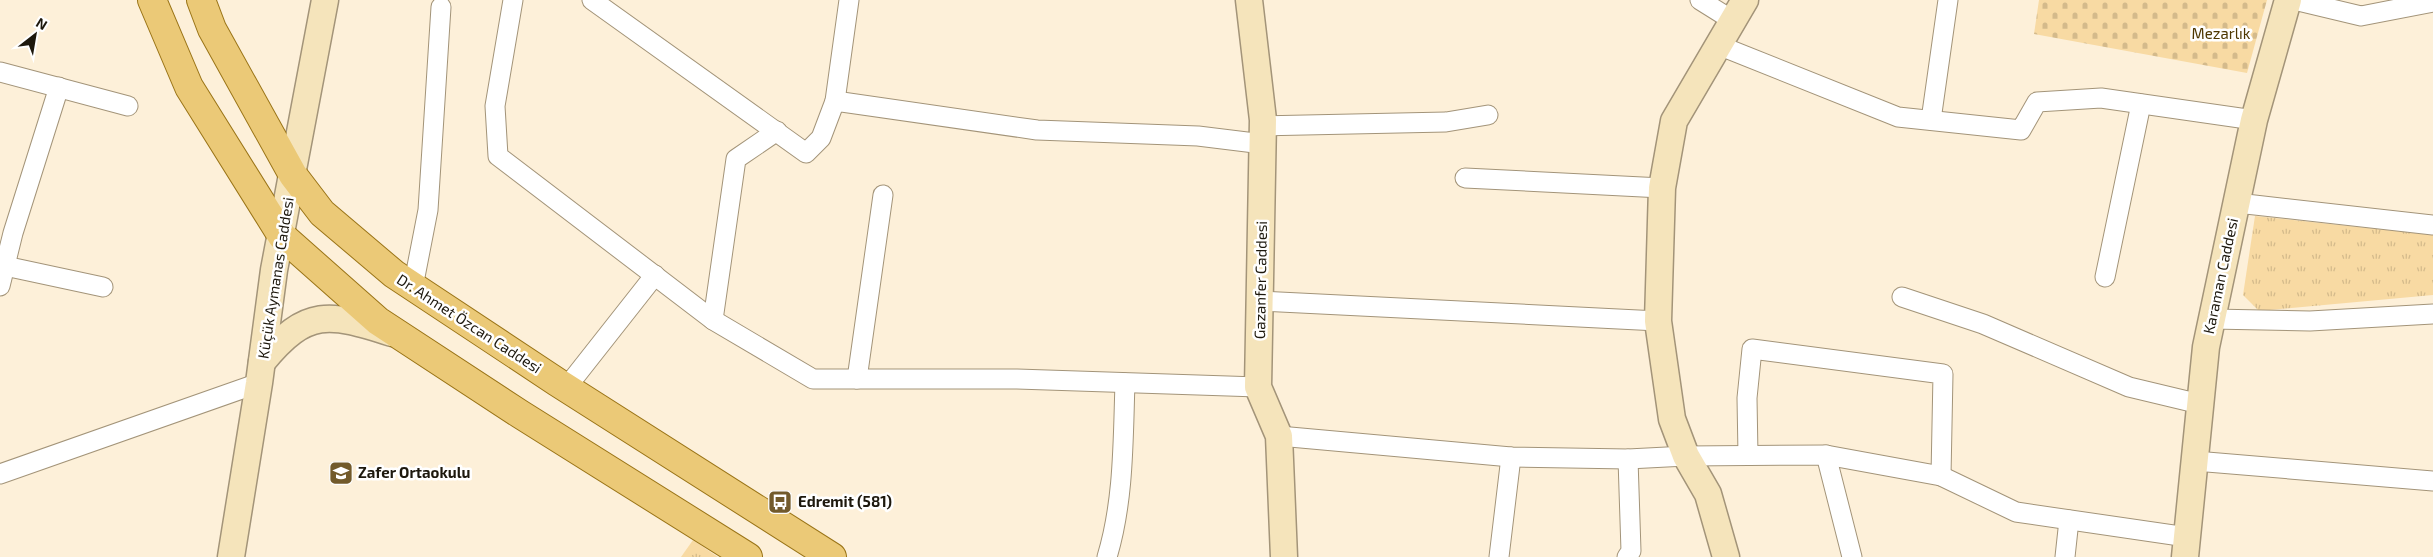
<svg xmlns="http://www.w3.org/2000/svg" width="2433" height="557" font-family="'Exo 2',sans-serif">
  <style>
    .cemetery { fill: url(#cemetery-stones) }
    .park { fill: url(#park-tufts) }
    .lines { fill: none; stroke-linecap: round; stroke-linejoin: round }
    .street-casing { stroke: #a39479; stroke-width: 21 }
    .secondary-casing { stroke: #a39479; stroke-width: 29 }
    .primary-casing { stroke: #9a7417; stroke-width: 30 }
    .street { stroke: #fff; stroke-width: 19 }
    .secondary { stroke: #f5e4bb; stroke-width: 26 }
    .primary { stroke: #ebc977; stroke-width: 28 }
    .labels { text-anchor: middle; stroke-width: 5; stroke-linejoin: round; paint-order: stroke }
    .park-label { font-size: 15px; fill: #4e3700; stroke: #fff }
    .street-label { font-size: 15px; fill: #1d180d; stroke: #fff }
    .poi-label { font-size: 15px; font-weight: bold; fill: #1d180d; stroke: #fff; text-anchor: start }
  </style>
  <defs>
    <pattern id="cemetery-stones" width="16" height="16" patternUnits="userSpaceOnUse" patternTransform="scale(1.25)"><rect width="16" height="16" fill="#f8daa3"/><path d="M2 7V4a2 2 0 0 1 4 0v3zM10 15v-3a2 2 0 0 1 4 0v3z" fill="#d4ba8b"/></pattern>
    <pattern id="park-tufts" width="24" height="20" patternUnits="userSpaceOnUse" patternTransform="scale(1.25)"><rect width="24" height="20" fill="#f8daa3"/><path d="M3 7l-1-3M5 7V3M7 7l1-3M15 17l-1-3M17 17v-4M19 17l1-3" fill="none" stroke="#d4ba8b"/></pattern>
  </defs>
  <rect width="100%" height="100%" fill="#fdf0d9"/>
  <path class="cemetery" d="M2039,0H2267L2247,73L2034,34Z"/>
  <g class="park">
    <path d="M2255,216L2433,235V295L2259,311L2243,295Z"/>
    <path d="M693,540L718,557H681Z"/>
  </g>
  <g class="lines">
    <g class="street-casing">
      <g id="street">
        <path d="M513,0L495,106L498,156L713,320L813,379H1017L1258,387"/>
        <path d="M592,0L806,153L821,138L835,101L1037,130L1198,136L1263,144"/>
        <path d="M1700,0L1732,20"/>
        <path d="M2294,0L2361,16L2433,2"/>
        <path d="M1718,45L1898,117L2021,130L2037,102L2101,98L2254,120"/>
        <path d="M0,72L128,106"/>
        <path d="M835,101L849,0"/>
        <path d="M1931,120L1948,0"/>
        <path d="M1263,126L1446,122L1488,115"/>
        <path d="M1465,178L1662,188"/>
        <path d="M2237,203L2433,225"/>
        <path d="M5,266L103,287"/>
        <path d="M2105,277L2141,104"/>
        <path d="M0,286L13,233L59,87"/>
        <path d="M413,287L428,210L441,7"/>
        <path d="M1902,297L1983,324L2129,387L2200,404"/>
        <path d="M1261,301L1658,321"/>
        <path d="M2212,319L2310,321L2433,314"/>
        <path d="M713,320L736,159L777,131"/>
        <path d="M857,379L883,195"/>
        <path d="M566,388L655,275"/>
        <path d="M1279,436L1511,457L1628,459L1686,456L1826,455L1941,476L2016,512L2187,537"/>
        <path d="M1748,455L1747,398L1752,349L1943,374L1941,476"/>
        <path d="M1826,455L1852,557"/>
        <path d="M2195,461L2433,481"/>
        <path d="M0,474L259,383"/>
        <path d="M1107,557C1124,501 1123,440 1125,383"/>
        <path d="M1499,557L1511,457"/>
        <path d="M1627,557L1631,551L1628,459"/>
        <path d="M2065,557L2069,520"/>
      </g>
    </g>
    <g class="secondary-casing">
      <g id="secondary">
        <path d="M1249,0L1263,120L1258,387L1279,436L1284,557"/>
        <path d="M262,362C307,307 329,313 392,333"/>
        <path d="M231,557L259,383L274,270L325,0"/>
        <path d="M1726,557L1708,494L1686,456L1672,419L1658,321L1662,188L1674,121L1745,0"/>
        <path d="M2185,557L2206,347L2254,120L2288,0"/>
      </g>
    </g>
    <g class="primary-casing">
      <g id="primary">
        <path d="M152,0L189,87L282,236L378,321L520,414L748,557"/>
        <path d="M201,0L212,29L293,175L322,213L394,274L557,382L832,557"/>
      </g>
    </g>
    <use href="#street" class="street"/>
    <use href="#secondary" class="secondary"/>
    <use href="#primary" class="primary"/>
  </g>
  <defs>
    <g id="school-square" transform="scale(1.25)"><rect x="-9" y="-9" width="18" height="18" rx="4" fill="#725a2b" stroke="#fff"/><path d="M0-5L7-2L0 1L-7-2ZM-4 1L0 2.5L4 1V4Q0 6-4 4Z" fill="#fff"/></g>
    <g id="bus-square" transform="scale(1.25)"><rect x="-9" y="-9" width="18" height="18" rx="4" fill="#725a2b" stroke="#fff"/><path d="M-5-6H5V4H4V6H2V4H-2V6H-4V4H-5ZM-3.5-4V0h7V-4ZM-3.5 1.2v1.5H-2V1.2ZM2 1.2v1.5H3.5V1.2Z" fill="#fff"/></g>
  </defs>
  <g fill-rule="evenodd">
    <use href="#school-square" x="341" y="473"/>
    <use href="#bus-square" x="780" y="502"/>
  </g>
  <g class="labels">
    <g class="park-label">
      <text x="2221" y="39">Mezarlık</text>
    </g>
    <g class="street-label">
      <text transform="translate(2221 276) rotate(-78)" y="5">Karaman Caddesi</text>
      <text transform="translate(276 278) rotate(-81)" y="5">Küçük Aymanas Caddesi</text>
      <text transform="translate(1261 280) rotate(-89)" y="5">Gazanfer Caddesi</text>
      <text transform="translate(469 324) rotate(33)" y="5">Dr. Ahmet Özcan Caddesi</text>
    </g>
    <g class="poi-label">
      <text x="358" y="478">Zafer Ortaokulu</text>
      <text x="798" y="507">Edremit (581)</text>
    </g>
  </g>
  <g transform="translate(35 35) rotate(31)" stroke="#ffffff" stroke-width="4" paint-order="stroke">
  <path d="M0-4L9 19L0 12L-9 19Z" fill="#1d180d"/>
  <text y="-8" font-size="14" font-weight="bold" text-anchor="middle" fill="#1d180d">N</text>
  </g>
</svg>
